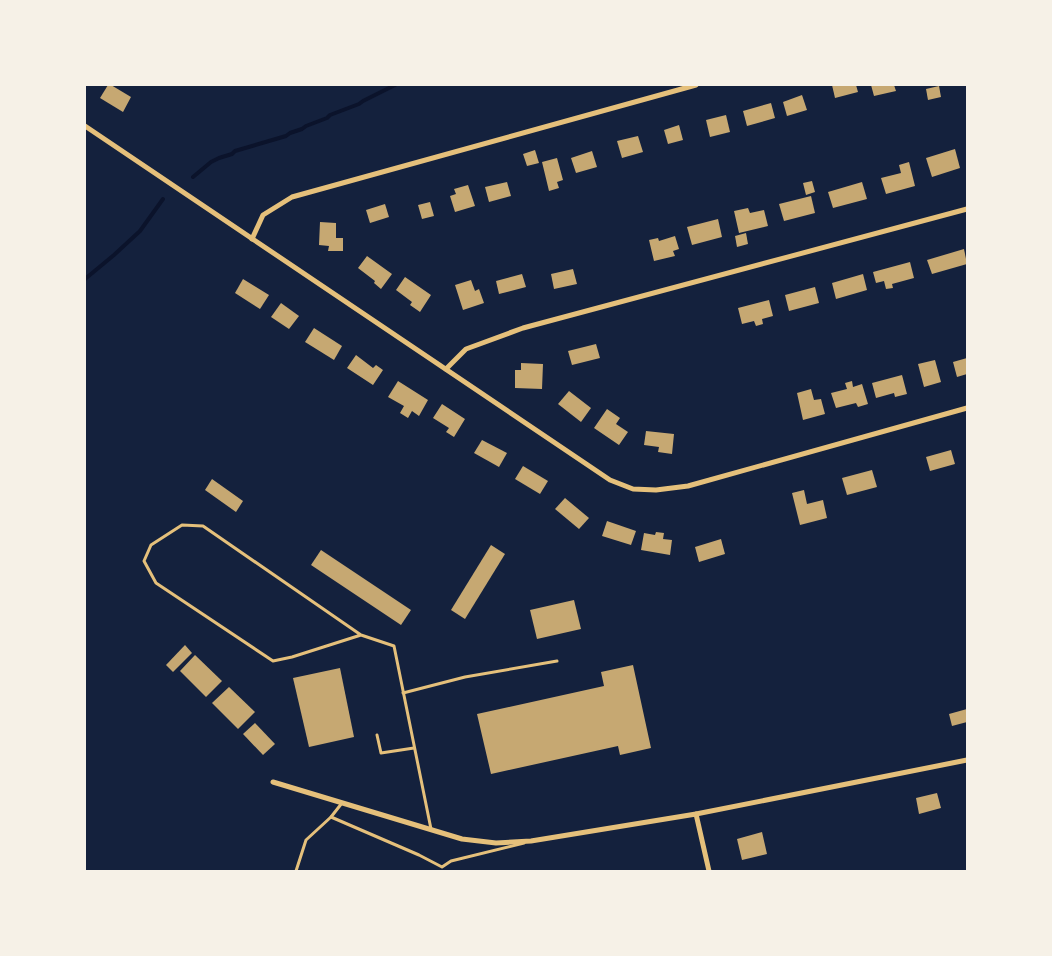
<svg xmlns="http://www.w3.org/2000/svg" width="1052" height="956" font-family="Rubik,sans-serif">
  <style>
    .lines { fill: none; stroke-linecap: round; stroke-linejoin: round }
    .stream { stroke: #0b132b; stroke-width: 4 }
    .building { fill: #c6a872 }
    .service { stroke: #e5c07b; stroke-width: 3 }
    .minor { stroke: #e5c07b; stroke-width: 5 }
  </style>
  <rect width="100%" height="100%" fill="#14213d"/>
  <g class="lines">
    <g class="stream">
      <path d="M193,177L211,162L219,158L232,154L235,151L286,136L290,133L302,129L306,126L327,118L330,115L359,104L363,101L395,85"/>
      <path d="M85,279L114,255L140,231L163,199"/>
    </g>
  </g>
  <g class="building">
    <path d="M108,85H111L131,97L123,112L100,98Z"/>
    <path d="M832,85H856L858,92L835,98Z"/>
    <path d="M871,85H894L896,91L874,96Z"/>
    <path d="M939,86L941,97L928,100L926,89Z"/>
    <path d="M802,95L807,110L787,116L783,102Z"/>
    <path d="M771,103L775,118L747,126L743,111Z"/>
    <path d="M726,115L730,132L710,137L706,120Z"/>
    <path d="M679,125L683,140L668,144L664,130Z"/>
    <path d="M638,136L643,152L622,158L617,141Z"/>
    <path d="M955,149L960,168L932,177L926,158Z"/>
    <path d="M535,150L539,163L527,166L523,154Z"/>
    <path d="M592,151L597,167L576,173L571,158Z"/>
    <path d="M557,158L563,180L557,182L559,188L549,191L542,162Z"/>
    <path d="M909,162L915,186L886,194L881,178L901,173L899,165Z"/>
    <path d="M812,181L815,192L806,195L803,183Z"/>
    <path d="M507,182L511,196L489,202L485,187Z"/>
    <path d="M862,182L867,199L833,208L828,192Z"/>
    <path d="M468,185L475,206L455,212L450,196L456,194L454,189Z"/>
    <path d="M811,196L815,213L784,221L779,204Z"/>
    <path d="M430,202L434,216L422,219L418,205Z"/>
    <path d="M385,204L389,217L370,223L366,210Z"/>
    <path d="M748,208L750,213L764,210L768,226L739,233L734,211Z"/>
    <path d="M718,219L722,237L692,245L687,227Z"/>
    <path d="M320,222L336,223V238H343V251H328L329,246L319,245Z"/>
    <path d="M746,233L748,244L737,247L735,236Z"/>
    <path d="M675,236L679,249L673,251L675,256L654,261L649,240L658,238L659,241Z"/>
    <path d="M964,249L967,264L932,274L927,260Z"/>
    <path d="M367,256L392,274L381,289L374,283L375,281L358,268Z"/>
    <path d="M910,262L914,278L892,284L893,288L886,289L884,281L876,283L873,272Z"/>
    <path d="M573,269L577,284L554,289L551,274Z"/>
    <path d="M522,274L526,287L499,294L496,281Z"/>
    <path d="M863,274L867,290L836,299L832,283Z"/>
    <path d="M405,277L431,295L420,312L410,305L412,302L396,290Z"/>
    <path d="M243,279L269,295L260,309L235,293Z"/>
    <path d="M471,280L475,291L479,289L484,303L463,310L455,285Z"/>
    <path d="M815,287L819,303L789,311L785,295Z"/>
    <path d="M769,300L773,316L762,319L763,324L756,326L754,321L742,324L738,308Z"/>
    <path d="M281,303L299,316L289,329L271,317Z"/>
    <path d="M314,328L342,346L334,360L305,342Z"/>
    <path d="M596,344L600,358L572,365L568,351Z"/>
    <path d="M356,355L373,368L376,365L383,370L373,385L347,368Z"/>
    <path d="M967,358V374L957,377L953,362Z"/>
    <path d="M935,360L941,382L924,387L918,364Z"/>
    <path d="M521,363L543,364L542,389L515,388V370H521Z"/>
    <path d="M902,375L907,394L895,397L894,393L876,398L872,383Z"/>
    <path d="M398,381L428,400L419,416L412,411L408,418L400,413L404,406L388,397Z"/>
    <path d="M852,381L853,387L862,384L868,404L858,407L856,403L836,408L831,393L847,389L845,383Z"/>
    <path d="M811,389L814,400L821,399L825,414L803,420L797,393Z"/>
    <path d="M569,391L591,408L581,422L558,404Z"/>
    <path d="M442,404L465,419L454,437L446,432L449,428L433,418Z"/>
    <path d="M607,409L620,418L616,424L628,432L619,445L594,428Z"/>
    <path d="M646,431L674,434L672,454L658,452L659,447L644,445Z"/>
    <path d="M482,440L507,453L499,467L474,453Z"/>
    <path d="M951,450L955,464L930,471L926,457Z"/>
    <path d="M523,466L548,481L540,494L515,479Z"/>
    <path d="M872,470L877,487L847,495L842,478Z"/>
    <path d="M212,479L243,501L236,512L205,490Z"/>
    <path d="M804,490L807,504L823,500L827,518L800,525L792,493Z"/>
    <path d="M565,498L589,518L579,529L555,509Z"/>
    <path d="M607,521L636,531L631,545L602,536Z"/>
    <path d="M656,532L664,533L663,539L672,540L670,555L641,550L644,533L655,535Z"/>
    <path d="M721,539L725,554L699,562L695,547Z"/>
    <path d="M491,545L505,554L465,619L451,610Z"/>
    <path d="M321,550L411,610L401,625L311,565Z"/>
    <path d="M574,600L581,629L537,639L530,610Z"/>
    <path d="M185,645L192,653L173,672L166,665Z"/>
    <path d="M195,655L222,681L206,697L180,671Z"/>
    <path d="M633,665L651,748L620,755L618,746L491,774L477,714L604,686L601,672Z"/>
    <path d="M340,668L354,737L309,747L293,678Z"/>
    <path d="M229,687L255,712L238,729L212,703Z"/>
    <path d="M967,709V722L952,726L949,714Z"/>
    <path d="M255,723L275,744L263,755L243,734Z"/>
    <path d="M937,793L941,808L919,814L916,798Z"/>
    <path d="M762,832L767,854L742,860L737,839Z"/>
  </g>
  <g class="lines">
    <g class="service">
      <path d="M361,635L292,657L273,661L156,583L144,561L151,545L182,525L203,526L361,635L394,646L431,829"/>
      <path d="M403,693L465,677L557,661"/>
      <path d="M377,735L381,753L414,748"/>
      <path d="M331,817L419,855L442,867L451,861L524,843"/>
      <path d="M296,871L306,840L331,817L342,803"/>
    </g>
    <g class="minor">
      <path d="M85,126L610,480L633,489L656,490L688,486L967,408"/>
      <path d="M252,239L263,215L292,197L696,85"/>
      <path d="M446,369L466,349L523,328L967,209"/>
      <path d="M273,782L462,839L496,843L531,841L696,814L967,760"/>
      <path d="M696,814L709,871"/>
    </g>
  </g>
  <rect width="1052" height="956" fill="none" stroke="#f6f1e7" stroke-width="172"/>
</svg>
